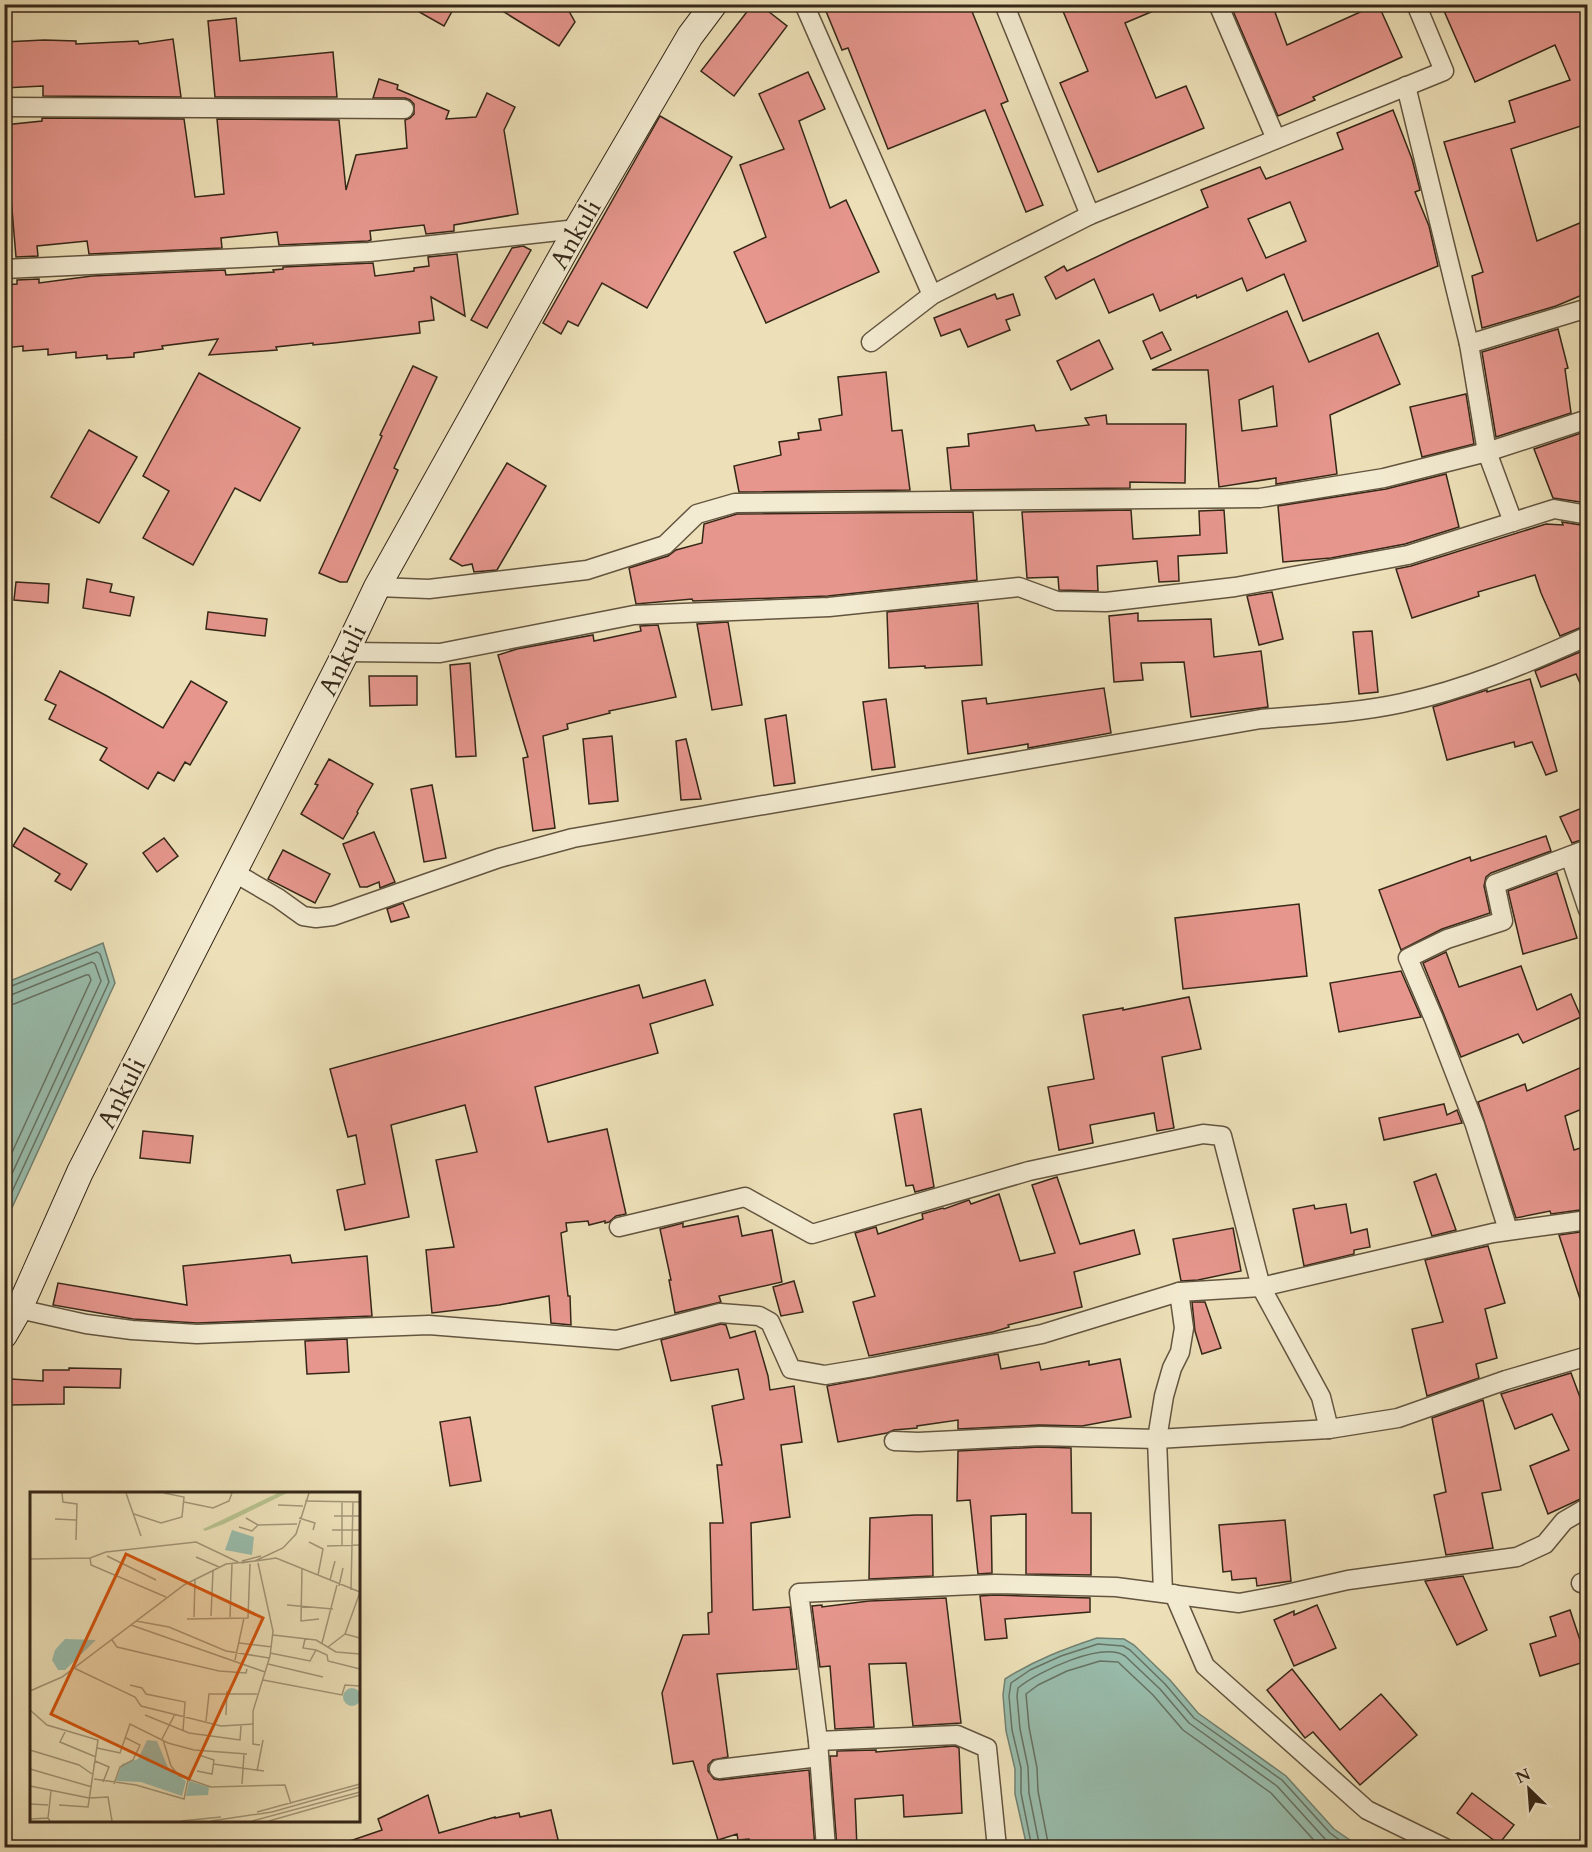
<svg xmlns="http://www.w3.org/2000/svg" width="1592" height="1852" font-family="Cardo,serif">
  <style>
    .water { fill: #99bdad; stroke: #718171; stroke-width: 1.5 }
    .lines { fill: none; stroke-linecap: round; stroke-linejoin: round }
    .shore { stroke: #677262; stroke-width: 1.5 }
    .building { fill: #e6968d; stroke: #352718; stroke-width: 1.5; fill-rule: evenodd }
    .street-casing { stroke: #635540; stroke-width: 21 }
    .secondary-casing { stroke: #352718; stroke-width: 28 }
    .street { stroke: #f3ebd1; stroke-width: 18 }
    .secondary { stroke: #f3ebd1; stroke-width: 26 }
    .labels { text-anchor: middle; stroke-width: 4.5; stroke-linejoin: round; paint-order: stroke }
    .street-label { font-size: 26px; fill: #352718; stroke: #f3ebd1 }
    .inset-road { fill: none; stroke: #a39678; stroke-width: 1.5 }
    .view { fill: #d6540d; fill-opacity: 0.15; stroke: #d6540d; stroke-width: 3 }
    .inset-edge { fill: none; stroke: #352718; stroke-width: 3 }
  </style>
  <rect width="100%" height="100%" fill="#ede0b8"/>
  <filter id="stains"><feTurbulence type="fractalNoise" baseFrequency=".00333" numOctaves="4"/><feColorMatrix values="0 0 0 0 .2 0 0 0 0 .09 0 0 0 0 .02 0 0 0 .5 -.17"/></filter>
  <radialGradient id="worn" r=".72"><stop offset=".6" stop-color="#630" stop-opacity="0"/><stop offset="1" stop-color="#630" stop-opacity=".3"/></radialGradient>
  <g class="water">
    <path d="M103,943L115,983L5,1223V983Z"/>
    <path d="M1097,1638L1124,1639L1134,1645L1170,1680L1198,1713L1286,1776L1334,1829L1360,1847H1027L1015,1794V1769L1006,1731L1003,1695L1005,1679C1035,1660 1064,1649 1097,1638Z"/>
  </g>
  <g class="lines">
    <g class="shore">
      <path d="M4,989L97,952L100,954L109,982L4,1209"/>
      <path d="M4,996L11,995L92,962L95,964L101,981L4,1191"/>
      <path d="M4,1005L14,1004L86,975H89L91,980L4,1170"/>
      <path d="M1032,1848L1021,1793V1768L1012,1730L1009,1696L1011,1683L1030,1670L1061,1656L1098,1644L1123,1646L1130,1650L1165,1684L1194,1718L1282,1780L1330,1833L1350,1848"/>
      <path d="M1040,1848L1029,1793L1028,1767L1020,1729L1017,1696L1018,1688C1037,1672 1102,1641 1125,1656L1160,1689L1189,1723L1277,1786L1325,1839L1337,1848"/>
      <path d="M1049,1848L1038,1791L1037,1768L1029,1727L1026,1694L1038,1685L1067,1671L1100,1661L1118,1662L1153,1695L1183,1730L1271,1793L1321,1848"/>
    </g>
  </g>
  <g class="building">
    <path d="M405,4H456L444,26Z"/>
    <path d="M491,4H565L575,22L559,46Z"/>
    <path d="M753,4H759L787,26L734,96L701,71Z"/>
    <path d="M823,4H969L1008,101L1001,104L1043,205L1026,212L985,110L888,149L848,48L842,50Z"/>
    <path d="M1060,4H1170L1125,23L1156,98L1186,86L1204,128L1098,172L1060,83L1088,71Z"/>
    <path d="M1230,4H1272L1287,45L1378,4L1402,57L1313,97L1315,100L1278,116Z"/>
    <path d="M1441,4H1587V124L1511,149L1537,241L1587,220V293L1556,306L1482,328L1472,276L1483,272L1444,142L1515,122L1509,101L1570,80L1555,45L1475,82Z"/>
    <path d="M236,18L240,61L333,52L337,97H215L208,21Z"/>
    <path d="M173,39L181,97L43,96V86L4,88V42L44,40L76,41V44L138,41L139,44Z"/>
    <path d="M808,72L825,109L799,121L830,208L846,200L879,272L766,323L734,252L766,237L740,165L784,149L759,94Z"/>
    <path d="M379,79L398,85L397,89L449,111L446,119L476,117L487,93L515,107L504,130L518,214L454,225V231L426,234L424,225L370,231L371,240L368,241L279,245L277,232L221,238L222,248L89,254L87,241L37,246L38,256L16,257L9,174H4V125L42,121V118L184,119L195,197L224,194L217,119L339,120L346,190L356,155L407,148L405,120L410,118L414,114V104L410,100L405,98H373Z"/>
    <path d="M1393,110L1412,159L1420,190L1415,192L1429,226L1438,266L1303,321L1284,274L1247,291L1242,278L1197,298L1196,295L1160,311L1153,294L1109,313L1094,279L1056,299L1045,277L1064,266L1067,271L1130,241L1208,207L1201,190L1260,167L1266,179L1343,149L1337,133ZM1290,202L1306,241L1266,258L1248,219Z"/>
    <path d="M660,116L732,157L647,308L602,283L578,326L568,321L561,334L543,323Z"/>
    <path d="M523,246L531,250L487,328L471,320L512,248Z"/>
    <path d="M457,254L465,316L431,297L434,320L419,322L420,333L334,343L313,345V343L276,347L277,350L209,355L218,339L162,346L163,349L134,353V357L107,359V355L76,358V352L48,355V349L23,351V346L4,348V285L17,284V280L39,279V283L92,276L225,270L226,275L274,272L273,270L283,269V267L373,263L375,276L414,271V268L429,266L428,257Z"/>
    <path d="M995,294L997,299L1013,294L1020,315L1006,320L1010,330L968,347L960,329L941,336L934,318Z"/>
    <path d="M1287,311L1309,362L1378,333L1400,384L1330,415L1337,474L1276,484V478L1219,487L1208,370H1152ZM1273,386L1277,426L1242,431L1239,400Z"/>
    <path d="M1558,329L1568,368L1565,369L1571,413L1496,437L1482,352Z"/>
    <path d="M1162,332L1171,350L1151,359L1143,341Z"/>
    <path d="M1099,340L1113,369L1071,390L1057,361Z"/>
    <path d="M413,366L437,377L394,468L398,470L347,582H340L319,573L382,436L380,435Z"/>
    <path d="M886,372L892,431L902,430L910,490L739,492L734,466L781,455L779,442L799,439L798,433L821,430L819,419L842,415L838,377Z"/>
    <path d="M199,373L300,428L260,501L235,488L193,565L143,538L169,491L143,476Z"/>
    <path d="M1466,394L1474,444L1422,457L1410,407Z"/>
    <path d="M1106,415L1107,424H1186L1185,483L1130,482V488L951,490L947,448L969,446L968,434L1034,425L1036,431L1089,425L1085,418Z"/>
    <path d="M89,430L137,457L99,523L51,497Z"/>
    <path d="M1587,431V503L1553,498L1534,449Z"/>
    <path d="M507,463L546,486L497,570L474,572L472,564L462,566L450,559Z"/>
    <path d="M1446,474L1459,527L1405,544L1331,558L1283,562L1278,506L1386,489Z"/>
    <path d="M1131,510L1133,539L1200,535L1199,511L1224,510L1227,553L1178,556L1179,581L1159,582L1157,561L1097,566L1098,591L1059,590L1058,577L1027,578L1022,512Z"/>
    <path d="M973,512L977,580L828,596L693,601L692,599L636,604L629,568L668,556L676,550L702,543L704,524L737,514Z"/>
    <path d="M1562,522L1587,526V625L1560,636L1541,593L1535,575L1478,592L1479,596L1412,618L1396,569L1411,566L1546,524L1563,525Z"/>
    <path d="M87,579L112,584L110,592L134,597L130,616L83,608Z"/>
    <path d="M16,582L49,584L48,603L14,600Z"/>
    <path d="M1272,592L1283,639L1259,645L1247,596Z"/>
    <path d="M978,603L982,665L925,668V666L889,668L887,612Z"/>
    <path d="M208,612L267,619L265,636L206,629Z"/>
    <path d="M1138,613V621L1211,619L1214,657L1261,651L1268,707L1191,717L1184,662L1141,663L1143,680L1114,682L1109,616Z"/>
    <path d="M728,622L742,705L712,710L697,624Z"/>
    <path d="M658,625L676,697L609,711L610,713L567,724L568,729L543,736L555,828L533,831L523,758L528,757L498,655L517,649L593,635L594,641L641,631L640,626Z"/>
    <path d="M1372,631L1378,692L1359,694L1353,632Z"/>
    <path d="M1587,649V699L1576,674L1541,687L1535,671Z"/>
    <path d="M470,663L476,756L456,757L450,665Z"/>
    <path d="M60,671L107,696L163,728L191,681L227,702L190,765L185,762L174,781L158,772L148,789L100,760L107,748L49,719L56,705L45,700Z"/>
    <path d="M369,676H417V705L370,706Z"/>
    <path d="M1530,679L1557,771L1546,775L1532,742L1515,747L1514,742L1447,760L1433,707L1487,690V692Z"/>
    <path d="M1104,688L1111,733L1028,748V744L968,754L962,701L986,698L987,704Z"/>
    <path d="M886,699L895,767L872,770L863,702Z"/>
    <path d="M786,715L795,783L774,786L765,719Z"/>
    <path d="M612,736L618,801L589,804L583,739Z"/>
    <path d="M686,739L701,799L681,800L676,741Z"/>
    <path d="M329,759L373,784L357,812L358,813L343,839L301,814L318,785L315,784Z"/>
    <path d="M432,785L446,858L424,862L411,789Z"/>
    <path d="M1587,806V838L1572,843L1560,817Z"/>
    <path d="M24,828L87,864L71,890L55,881L60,874L13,846Z"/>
    <path d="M374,832L395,882L380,888L379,882L367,887H360L343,844Z"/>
    <path d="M1546,836L1551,851L1491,873L1486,877L1484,886L1490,913L1442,929L1401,950L1379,890L1470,857L1471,861Z"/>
    <path d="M164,838L178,856L157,872L143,853Z"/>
    <path d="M283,850L330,874L315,903L268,879Z"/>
    <path d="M1557,873L1577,938L1523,954L1508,891Z"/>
    <path d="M403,903L409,917L391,922L387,909Z"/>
    <path d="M1299,904L1307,976L1183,989L1175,918Z"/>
    <path d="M1446,952L1459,987L1521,966L1537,1010L1571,994L1581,1017L1523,1043L1518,1034L1461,1057L1423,963Z"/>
    <path d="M1401,971L1421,1017L1339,1032L1330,983Z"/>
    <path d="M705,980L713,1005L650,1024L658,1053L535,1087L548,1142L607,1129L626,1214L616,1216L609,1222L605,1223V1221L589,1225L588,1221L566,1223L567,1231L561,1233L568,1296H570L571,1325L551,1323L549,1296L499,1305L432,1313L426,1250L454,1247L436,1160L477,1152L465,1105L391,1125L409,1217L345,1230L337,1190L365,1184L356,1135L348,1137L330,1069L639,985L643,998Z"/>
    <path d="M1189,997L1201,1049L1162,1057L1174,1128L1157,1131L1154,1113L1090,1125L1093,1143L1059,1150L1048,1087L1094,1079L1083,1015L1123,1008V1010Z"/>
    <path d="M1582,1067L1587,1081V1107L1565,1116L1574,1150L1587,1146V1209L1551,1214L1550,1211L1516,1218L1478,1102L1525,1084L1527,1091Z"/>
    <path d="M1444,1104L1447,1115L1457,1110L1462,1123L1384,1140L1379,1118Z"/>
    <path d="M921,1109L934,1187L915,1192L913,1185L906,1186L894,1114Z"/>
    <path d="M143,1131L193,1136L190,1163L140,1158Z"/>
    <path d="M1436,1174L1456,1230L1432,1236L1414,1182Z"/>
    <path d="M1057,1177L1080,1244L1134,1230L1140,1254L1074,1272L1082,1307L1008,1325L1009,1327L993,1332L869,1356L853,1302L875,1296L855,1233L876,1227L878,1234L923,1219L922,1214L943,1208L944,1209L969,1200L971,1204L999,1194L1020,1261L1055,1253L1032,1185Z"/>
    <path d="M1346,1204L1351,1233L1367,1229L1370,1247L1354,1250V1254L1304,1266L1293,1209L1314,1205L1315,1209Z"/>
    <path d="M738,1216L742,1236L772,1230L782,1282L719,1296L721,1302L675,1313L669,1280H671L660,1229L683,1223V1227Z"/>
    <path d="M1233,1228L1241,1271L1198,1280L1181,1281L1173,1239Z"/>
    <path d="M1587,1231V1310L1584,1311L1559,1235Z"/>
    <path d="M1488,1246L1505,1303L1485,1309L1497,1358L1476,1364L1479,1378L1427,1396L1412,1329L1443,1322L1425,1260Z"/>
    <path d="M290,1255L292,1263L367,1256L372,1316L197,1323L133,1319L53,1305L58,1283L187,1305L183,1266Z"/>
    <path d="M794,1281L803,1312L781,1316L773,1287Z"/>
    <path d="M1192,1302H1205L1221,1348L1202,1354L1195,1331Z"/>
    <path d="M721,1324L726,1325L730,1338L755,1331L768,1376L770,1390L794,1386L802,1442L781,1445L790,1517L751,1523L753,1610L790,1607L797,1669L717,1674L728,1757L713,1760L708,1765V1771L714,1779L720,1780L809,1770L815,1848H750L749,1839L738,1840L737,1834L718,1840L693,1761L673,1764L662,1693L683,1635L709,1634L708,1613L712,1612L710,1523H723L717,1465H722L712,1406L744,1399L738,1369L671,1381L661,1340Z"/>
    <path d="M347,1339L349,1372L307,1374L305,1341Z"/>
    <path d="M998,1354L1001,1369L1039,1362L1041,1370L1089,1361V1365L1120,1359L1131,1417L1082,1426L1039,1425L958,1429V1420L917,1426V1428L894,1430L887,1433L838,1442L827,1386Z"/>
    <path d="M69,1368L121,1369L120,1388L64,1387V1404L9,1405L11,1379L43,1381V1370H69Z"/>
    <path d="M1571,1373L1587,1416V1496L1548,1514L1530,1466L1569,1450L1552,1414L1515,1429L1501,1394Z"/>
    <path d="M1483,1400L1501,1490L1482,1493L1493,1548L1446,1555L1434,1495L1446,1492L1432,1418Z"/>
    <path d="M470,1417L481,1481L450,1486L440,1422Z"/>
    <path d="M1040,1447L1071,1448L1072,1513H1091V1575L1026,1574V1514L991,1516L992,1573L978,1574L970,1500L957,1501L958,1451Z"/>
    <path d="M915,1515H932L933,1576L869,1579L870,1518Z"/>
    <path d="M1285,1520L1291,1581L1257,1586L1256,1578L1232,1580L1231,1571L1223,1572L1219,1525Z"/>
    <path d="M1463,1576L1487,1630L1457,1645L1425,1581Z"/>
    <path d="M995,1595L1090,1598V1612L1005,1619L1007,1638L985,1640L980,1596Z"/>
    <path d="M946,1598L961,1723L913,1726L906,1663L869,1664L874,1727L835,1729L830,1666L820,1667L812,1606L822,1605V1607L869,1601Z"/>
    <path d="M1317,1605L1336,1648L1294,1666L1274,1620L1294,1611V1615Z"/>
    <path d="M1570,1610L1587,1661L1540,1676L1530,1644L1556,1636L1550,1617Z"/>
    <path d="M1292,1669L1340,1730L1381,1694L1417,1735L1360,1785L1313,1732L1305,1738L1267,1690Z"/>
    <path d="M955,1746L959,1748L962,1813L904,1817L903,1795L855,1799L857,1848H837L830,1756H837V1751L876,1750V1752Z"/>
    <path d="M1472,1793L1514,1825L1499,1844L1457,1813Z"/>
    <path d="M428,1795L439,1833L495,1817V1818L519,1813L520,1817L551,1810L560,1848H342L341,1844L382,1830L378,1819Z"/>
  </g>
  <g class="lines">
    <g class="street-casing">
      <g id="street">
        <path d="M804,4L932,295"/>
        <path d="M1004,4L1090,215"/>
        <path d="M1218,4L1276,139"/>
        <path d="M1406,86L1469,344L1487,452L1513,522"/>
        <path d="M4,107L404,109"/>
        <path d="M4,269L369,252L577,229"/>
        <path d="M871,342L932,295L1090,215L1444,71L1416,4"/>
        <path d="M1469,344L1588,308"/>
        <path d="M377,587L429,589L587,570L665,545L697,514L735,503L1260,498L1384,478L1487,452L1588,419"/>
        <path d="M346,652L440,653L634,615L829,607L1019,587L1057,601L1106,602L1235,587L1408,555L1554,509L1588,515"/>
        <path d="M1570,856L1588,910"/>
        <path d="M235,873L278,898L303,916L316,918L333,916L499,858L573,838L1261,719C1308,715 1356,713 1402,703C1467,689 1528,663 1588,636"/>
        <path d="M619,1227L745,1197L812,1234L1029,1171L1203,1134L1222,1136L1261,1287L1321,1397L1329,1429"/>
        <path d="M1508,1230L1475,1125L1434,1019L1408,958L1447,939L1503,921L1495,884L1588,849"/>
        <path d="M19,1309L86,1324L132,1330L197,1334L429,1325L617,1340L720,1313L759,1316L770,1322L791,1369L825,1375L873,1367L1042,1334L1179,1292L1261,1287L1493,1233L1588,1220"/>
        <path d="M894,1441L918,1442L1040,1436L1157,1439L1329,1429L1398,1418L1506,1380L1588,1356"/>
        <path d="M1581,1583L1588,1581"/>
        <path d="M1163,1592L1157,1439L1164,1396L1172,1368L1180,1352L1184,1328L1179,1292"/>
        <path d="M1174,1594L1205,1666L1367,1810L1445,1848"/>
        <path d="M818,1741L957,1735L987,1748L997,1848"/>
        <path d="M719,1769L819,1757"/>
        <path d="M826,1848L818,1741L799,1593L995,1584L1116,1587L1239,1603L1282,1595L1348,1580L1517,1557L1545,1544L1564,1521L1588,1507"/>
      </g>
    </g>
    <g class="secondary-casing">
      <path id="secondary" d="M4,1335L19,1309L80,1172L346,652L377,587L577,229L690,36L714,4"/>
    </g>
    <use href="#street" class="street"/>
    <use href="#secondary" class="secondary"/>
  </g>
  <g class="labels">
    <g class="street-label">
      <text transform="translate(575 234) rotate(-60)" y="9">Ankuli</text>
      <text transform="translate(342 660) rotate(-64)" y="9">Ankuli</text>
      <text transform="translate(121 1093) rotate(-63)" y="9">Ankuli</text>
    </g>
  </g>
  <g transform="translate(30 1492)">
    <rect width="330" height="330" fill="#ede0b8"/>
    <path d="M248,1H257L194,32L175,39L173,37Z" fill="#b8c28f"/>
    <path d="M202,38L224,45L222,63L195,58ZM35,147L66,148L35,178H28L22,168L25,158ZM313 205a9 9 0 1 1 18 0a9 9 0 1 1-18 0ZM117,248L127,249L139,278L156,289L152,304L111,290L86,289L92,272L108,267ZM159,289L179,295L178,303L156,304Z" fill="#99bdad"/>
    <path class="inset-road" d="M32,1L33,10L47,12L46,48M96,1L111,44M275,9L330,10M154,10L183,16L199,9L202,1M248,13L273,14M104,22L131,31L152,25L154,5L134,1M304,24H330M216,26L228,33L267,32M269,26L285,31L283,38M25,27L46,28M209,35L222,39L228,33M302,38H330M279,50L293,57L288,83M297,54L330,53M312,54V10M77,64L126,88M166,65L189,75M60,66L76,60L166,50L208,70M0,67L60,66L61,73L136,105M212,69L231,64M211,71L246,66L330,100M228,71L243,139L240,164L223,219V252L230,253M272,77L271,129L289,127M300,88L305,69M309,94L313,76M321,98L323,10M330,100L315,142L330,146M257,113L303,117M181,124L183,79M164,125L165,88M200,125L202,72M157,127L218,126L220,72M106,129L139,135L196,159L239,166M101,133L235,180M243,143L286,148L306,160L330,162M275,147L273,156L286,158M82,148L87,155L189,179L216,181L217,177M209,151L242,155M292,151L307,93M298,155L315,142M240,161L280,169L286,158L297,163L298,169L330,177M205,168L214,126M238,172L293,185M44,176L105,205L111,214L191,234L224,232M233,188L312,203L315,193L330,194M100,193L112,196L116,202L155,210L153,239M0,199L32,185L154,93L196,72L225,69L253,56L266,42L279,1M0,218L17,233L68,248L58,315L29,313M115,223L159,241L210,248L211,234M196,223L197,199M176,229L179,202H227M36,238L30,250L66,265M132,247L145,222M133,248L141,274L149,284L181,295L255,293L261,312M67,256L90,261L100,232L138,251L164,258L217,262M0,258L49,273L62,282M65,269L79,275L73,290M183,272L234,279M0,277L62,295M167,279L182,282L184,268L169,263M227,279L233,248M64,287L106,293L154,307L158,288M84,292L90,275L103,268L110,253L96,246M212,292L214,262M0,294L59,306L78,305L82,329M0,312L18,313M227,320L330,292M18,326L21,299M0,327L18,326L20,329M151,329L191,325M181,329L242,320L330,295M222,329L330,300M239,329L330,303"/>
    <path class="view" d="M96,62L233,126L159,287L21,222Z"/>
    <rect width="330" height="330" class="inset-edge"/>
  </g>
  <rect width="1592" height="1852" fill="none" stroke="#ede0b8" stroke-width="24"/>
  <rect x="6" y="6" width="1580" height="1840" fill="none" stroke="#352718" stroke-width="3"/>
  <rect x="12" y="12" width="1568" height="1828" fill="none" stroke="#352718" stroke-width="1.5"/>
  <g transform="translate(1529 1789) rotate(335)" stroke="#f3ebd1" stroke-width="4.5" paint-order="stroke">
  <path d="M0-4.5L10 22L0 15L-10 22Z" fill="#352718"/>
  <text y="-9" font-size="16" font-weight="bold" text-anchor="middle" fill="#352718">N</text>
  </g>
  <rect width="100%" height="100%" filter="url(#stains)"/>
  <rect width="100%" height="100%" fill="url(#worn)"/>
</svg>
